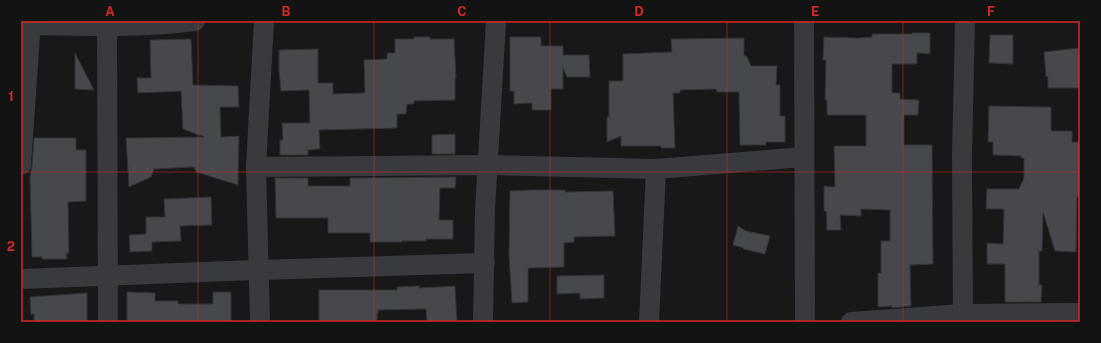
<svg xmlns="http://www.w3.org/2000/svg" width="1101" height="343" font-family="'Public Sans',sans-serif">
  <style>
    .building { fill: #47484c; stroke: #323235 }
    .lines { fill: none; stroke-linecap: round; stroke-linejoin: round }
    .minor { stroke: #393a3e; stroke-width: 20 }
    .grid { fill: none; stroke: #d62828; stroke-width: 1; stroke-opacity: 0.55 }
    .neatline { fill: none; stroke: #d62828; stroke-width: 1.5 }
    .grid-label { font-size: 13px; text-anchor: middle; font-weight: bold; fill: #d62828 }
  </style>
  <rect width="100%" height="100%" fill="#181819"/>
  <g class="building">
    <path d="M912,33H930V54L917,53V64H892V93H900V99L919,100L918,115H904V145H932L933,264L910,265L911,306L892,308V306L878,307V273H881V241H890V210L861,209V216L840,215L841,230H827L826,211H824V186L835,187L834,146H866V115H827V100H825L826,60H823L824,37L858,38L872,37V34H912Z"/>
    <path d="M990,35H1013V64L989,63Z"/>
    <path d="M414,37H430V39H454L456,78H455V100L414,101V104H407L406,114H397V128L319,130L320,149L308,150V155H280V140H283L282,123H310L309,90L281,91L279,71V50L318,49V83H333V94L365,93L364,60L387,59V53H395V39H414Z"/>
    <path d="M510,37H541V46H563V55H589L590,77H567L563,68V89H551V110H532V103L514,104V91H510Z"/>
    <path d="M744,38V55L747,57L751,66H777L776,85H780V116H785V142H766V145H740L739,92H717L716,89L680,90V93H673L675,148H661V146H621V136L607,142V117H609V81H623V54L672,52L671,39Z"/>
    <path d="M191,39L193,85L238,86L239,107H220L221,137L239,136L238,185L196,172L194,167L154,169L151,177L129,187L126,138L204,137L183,129L181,91L138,93L137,78H151L150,40Z"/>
    <path d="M1079,48L1080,88H1048V76L1046,77L1044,52Z"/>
    <path d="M75,53L94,90L75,89Z"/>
    <path d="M989,106L1051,107V131H1072V142H1080V197H1077L1076,252L1055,251L1043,212L1042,251H1039V285H1042L1041,302H1005V264H987V243L1003,244L1004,209H986L987,189H1019L1024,178V158H1021V156L993,155V142H988Z"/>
    <path d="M455,134V154H432V135Z"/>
    <path d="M34,138H76V150H86V201L68,202L69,253H66L67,259H42V257H32L30,177L32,166Z"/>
    <path d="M456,177L455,188H440L439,220H453V239H426V241H402V242H370V233H328V218H276L275,178H308V186H350V178Z"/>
    <path d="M531,190H565V192L613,191L615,236L574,237V242L564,243V267L528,268V302L512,303L509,255L510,191Z"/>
    <path d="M211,197L212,225L180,226L181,241L152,242V251L130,252L129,235L146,234V217H165L164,199Z"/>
    <path d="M738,226L746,231L770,236L765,254L743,249L744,248L733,245Z"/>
    <path d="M604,275V298L580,299V293L557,294V276Z"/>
    <path d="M420,286L419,288L455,286L457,322H427L426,309L378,310V314H377V322H319V290H397V287Z"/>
    <path d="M127,292L155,293V301H178V304H213V292H231V322H127Z"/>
    <path d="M87,293V322H34V314L31,315L30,297Z"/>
  </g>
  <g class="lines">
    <g class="minor">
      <path d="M804,21L805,322"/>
      <path d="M21,25C79,26 138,28 195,21"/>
      <path d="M107,26L108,322"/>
      <path d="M21,165L31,21"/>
      <path d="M256,167L489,165L656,169L803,157"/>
      <path d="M21,279L259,270L485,263"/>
      <path d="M260,322L256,167L264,21"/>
      <path d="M483,322L485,210L496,21"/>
      <path d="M649,322L656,169"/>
      <path d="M851,322L963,314L1080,313"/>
      <path d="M963,322L962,156L965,21"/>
    </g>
  </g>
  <path class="grid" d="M198,21V322M374,21V322M550,21V322M727,21V322M903,21V322M21,172H1080"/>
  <rect width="1101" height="343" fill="none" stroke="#131314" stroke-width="44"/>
  <rect x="22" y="22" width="1057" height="299" class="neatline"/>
  <g class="grid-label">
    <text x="110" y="16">A</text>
    <text x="286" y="16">B</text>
    <text x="462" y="16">C</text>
    <text x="639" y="16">D</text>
    <text x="815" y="16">E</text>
    <text x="991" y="16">F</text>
    <text x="11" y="101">1</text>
    <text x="11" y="251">2</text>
  </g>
</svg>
